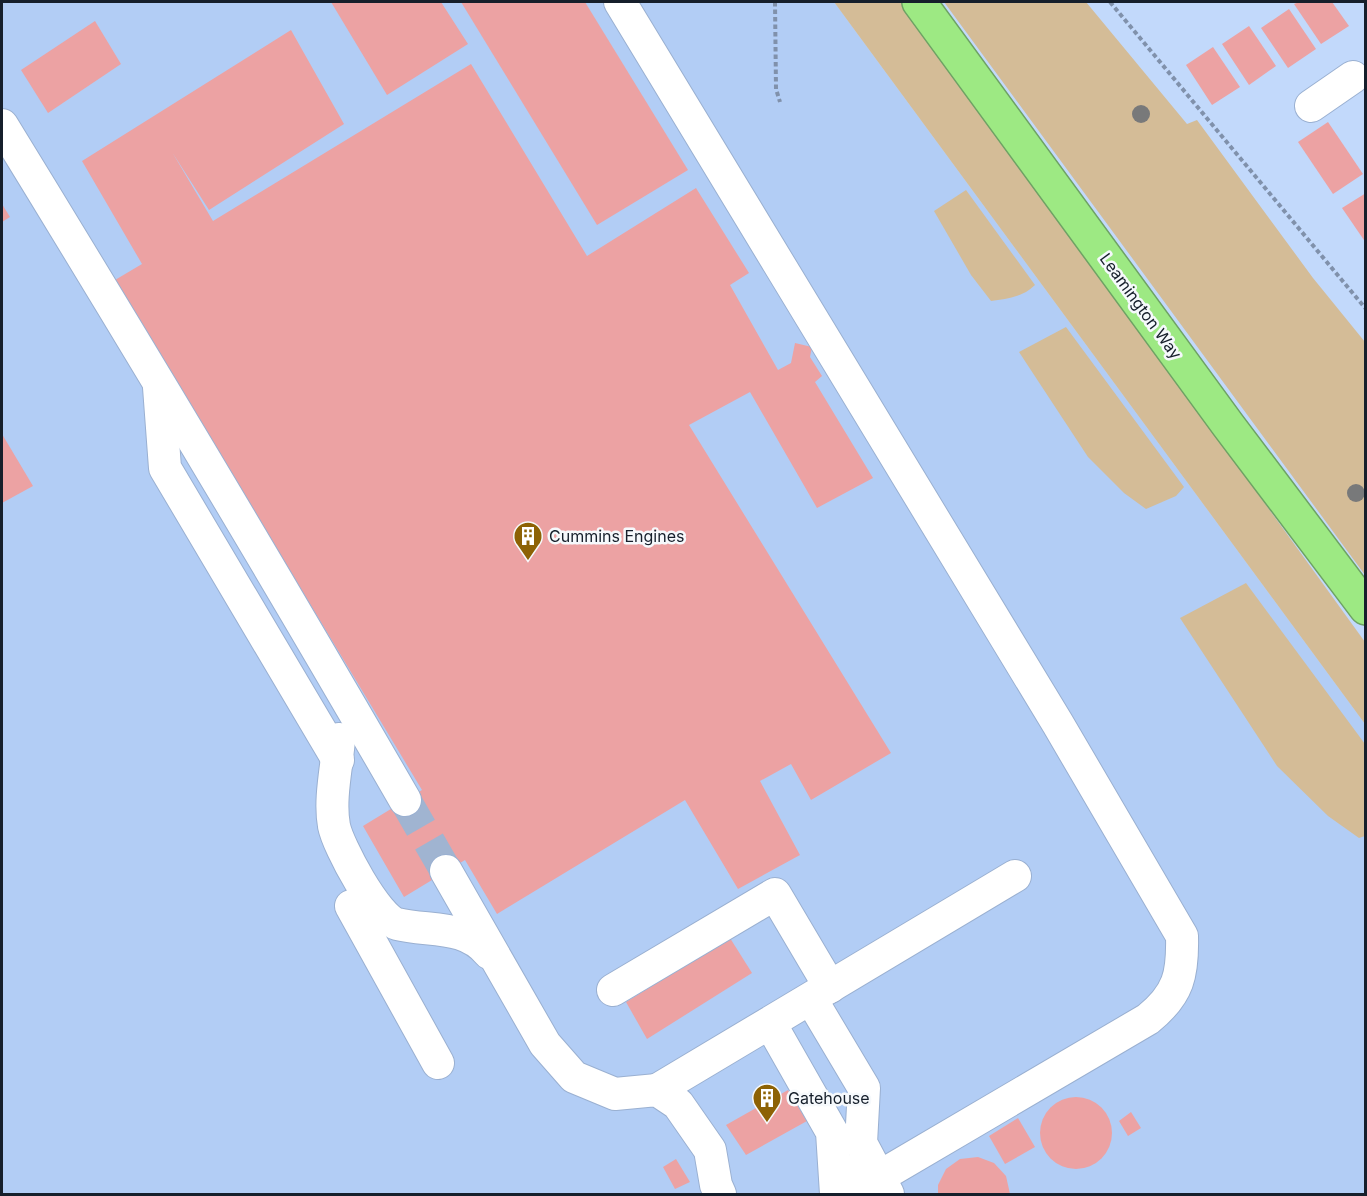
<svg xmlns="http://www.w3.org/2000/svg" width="1367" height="1196" font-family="Inter,sans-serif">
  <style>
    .built { fill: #b2cdf5 }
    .green { fill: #d4bc97 }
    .building { fill: #eca2a3 }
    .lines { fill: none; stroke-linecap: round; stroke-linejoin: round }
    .minor-tunnel { stroke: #a0b4d1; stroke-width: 32; stroke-dasharray: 32 16; stroke-linecap: butt }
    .minor-casing { stroke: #9ab0d1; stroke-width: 34 }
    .highway-casing { stroke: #6ea264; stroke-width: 36 }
    .path { stroke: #8091ab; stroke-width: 4; stroke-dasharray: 4.5 3; stroke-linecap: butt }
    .minor { stroke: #fff; stroke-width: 32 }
    .highway { stroke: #9de983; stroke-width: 33 }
    .tree { fill: #78797a }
    .labels { text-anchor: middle; stroke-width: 5; stroke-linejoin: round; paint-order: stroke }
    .street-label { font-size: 16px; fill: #161f2b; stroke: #f6f9fc }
    .poi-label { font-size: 16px; fill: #161f2b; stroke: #f6f9fc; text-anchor: start }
  </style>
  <rect width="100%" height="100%" fill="#c2d9fb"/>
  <path class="built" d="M2,2H834L1365,724V1194H2Z"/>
  <g class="green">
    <path d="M834,2H903L1365,642V724Z"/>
    <path d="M944,2H1086L1187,124L1197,120L1313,278L1365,342V575Z"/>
    <path d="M966,190L1035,285C1023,297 1007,299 991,301L971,275L934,211Z"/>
    <path d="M1066,327L1184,487L1176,496L1146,509L1124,493L1088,457L1019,352Z"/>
    <path d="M1246,583L1365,744V836L1359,838L1328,816L1277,766L1180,618Z"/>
  </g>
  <g class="building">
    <path d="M331,2H441L468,44L387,95Z"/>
    <path d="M461,2H585L688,170L597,225Z"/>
    <path d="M1299,2H1332L1349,26L1321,44L1294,4Z"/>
    <path d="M1289,9L1316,49L1288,68L1261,28Z"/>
    <path d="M95,21L121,64L48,113L21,70Z"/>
    <path d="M1249,26L1276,66L1249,85L1222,44Z"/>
    <path d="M291,30L344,124L209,210L172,152L213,221L471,64L587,256L696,188L749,273L730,285L778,370L791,363L795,343L812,347L810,357L822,376L815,382L873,478L817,508L750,392L689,425L891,753L811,800L791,764L760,781L800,855L738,889L685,800L497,914L465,860L404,897L363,826L422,790L115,280L142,264L82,161Z"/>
    <path d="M1213,47L1240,87L1212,105L1186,65Z"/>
    <path d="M1328,122L1363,174L1333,194L1298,142Z"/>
    <path d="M1366,193V243L1342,208Z"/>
    <path d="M2,204L10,217L2,222Z"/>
    <path d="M2,434L33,486L2,503Z"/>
    <path d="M730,938L752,973L647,1039L626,1002Z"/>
    <path d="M788,1090L807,1121L746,1155L726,1125Z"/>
    <circle cx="1076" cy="1133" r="36"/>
    <path d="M1131,1112L1141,1128L1128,1136L1119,1121Z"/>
    <path d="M1018,1118L1035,1147L1005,1164L989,1136Z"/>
    <path d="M978,1157L994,1163L1006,1176L1010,1194H938V1185L946,1169L960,1159Z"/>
    <path d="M676,1159L690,1182L675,1189L663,1167Z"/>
  </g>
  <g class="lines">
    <path class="minor-tunnel" d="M405,800L446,871"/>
    <g class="minor-casing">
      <g id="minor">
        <path d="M620,2L1058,724L1182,936C1183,974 1179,994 1148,1019L879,1177"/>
        <path d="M1311,106L1353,77"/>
        <path d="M2,125C139,348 274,573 405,800"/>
        <path d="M159,387L165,468L338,760"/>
        <path d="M339,739C337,766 329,799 334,826C338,846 377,919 397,924C430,932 465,924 489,953"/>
        <path d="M446,871L545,1044L574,1077L615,1094L657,1090L678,1104L710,1150L716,1185L720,1194"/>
        <path d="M351,906L438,1063"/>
        <path d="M613,990L775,894L830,987"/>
        <path d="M811,999L864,1088L861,1143L888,1194"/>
        <path d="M770,1023L832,1132L836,1194"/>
        <path d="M657,1090L1015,876"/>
        <path d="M851,1171L861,1194"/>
      </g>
    </g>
    <g class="highway-casing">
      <path id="highway" d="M919,2L1228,425L1366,608"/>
    </g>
    <g class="path">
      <path d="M775,2L776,89L780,102"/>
      <path d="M1110,2L1366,309"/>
    </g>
    <use href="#minor" class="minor"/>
    <use href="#highway" class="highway"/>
  </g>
  <g class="tree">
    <circle cx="1141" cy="114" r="9"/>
    <circle cx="1356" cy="493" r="9"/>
  </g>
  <defs>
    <g id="building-pin" transform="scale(1.5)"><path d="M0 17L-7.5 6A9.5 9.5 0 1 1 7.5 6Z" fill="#8d6205" stroke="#f6f9fc"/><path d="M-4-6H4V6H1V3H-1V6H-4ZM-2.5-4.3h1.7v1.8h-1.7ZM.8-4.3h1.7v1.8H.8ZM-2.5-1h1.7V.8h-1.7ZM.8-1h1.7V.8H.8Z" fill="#fff"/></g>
  </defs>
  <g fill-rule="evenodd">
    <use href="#building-pin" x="528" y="536"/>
    <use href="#building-pin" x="767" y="1098"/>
  </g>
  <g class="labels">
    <g class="street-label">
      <text transform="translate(1141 306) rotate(54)" y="6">Leamington Way</text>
    </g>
    <g class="poi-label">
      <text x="549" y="542">Cummins Engines</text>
      <text x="788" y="1104">Gatehouse</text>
    </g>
  </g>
  <rect width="1367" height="1196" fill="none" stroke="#161f2b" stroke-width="6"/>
</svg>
